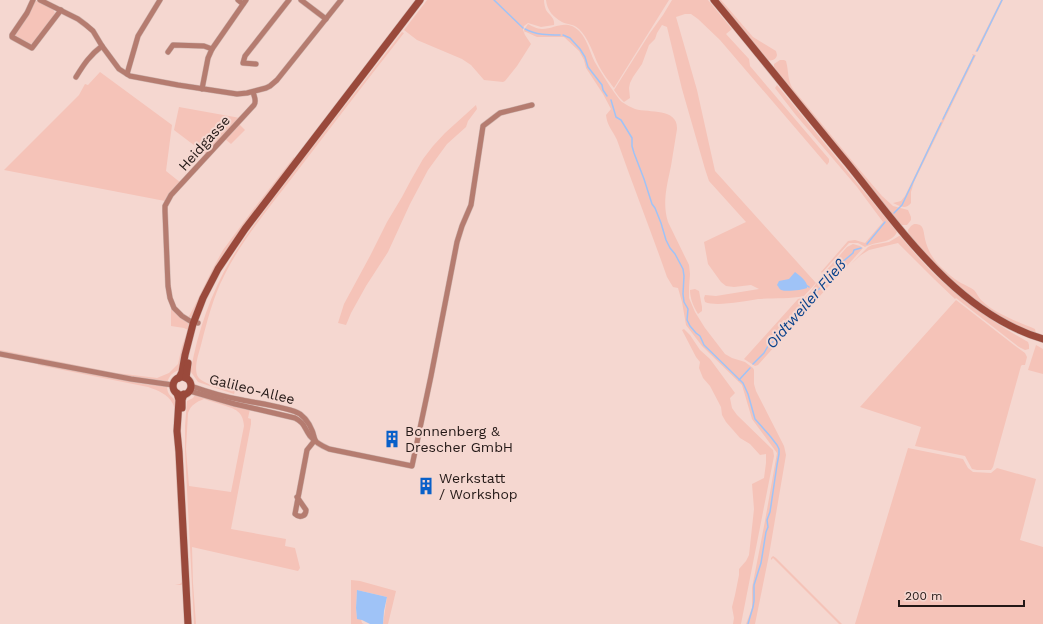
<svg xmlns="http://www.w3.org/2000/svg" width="1043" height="624" font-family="'Work Sans',sans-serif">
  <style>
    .green { fill: #f5c3b8; fill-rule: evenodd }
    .water { fill: #9fc3f7 }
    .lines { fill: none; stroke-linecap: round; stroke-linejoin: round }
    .stream { stroke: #9fc3f7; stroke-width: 1.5 }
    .street-casing { stroke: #cfb5af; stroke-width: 6 }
    .secondary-casing { stroke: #cfb5af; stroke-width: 8 }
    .street { stroke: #b57c70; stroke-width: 5 }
    .secondary { stroke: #9a493b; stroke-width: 7 }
    .labels { text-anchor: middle; stroke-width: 4; stroke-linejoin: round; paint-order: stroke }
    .street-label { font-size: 14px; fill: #231816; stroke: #f5d7d0 }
    .poi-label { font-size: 14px; fill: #231816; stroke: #f5d7d0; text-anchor: start }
    .water-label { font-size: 15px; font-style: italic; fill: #08418b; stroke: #f5d7d0 }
  </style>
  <rect width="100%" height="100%" fill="#f5d7d0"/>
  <g class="green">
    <path d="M427,0H544C544,4 545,7 546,10C550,16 555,18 554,25L541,27L528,23L524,26L523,30L525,35L531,44L517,66L505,81L503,82L484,80L471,65L462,59L417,40L404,30Z"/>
    <path d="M546,0H669L614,88C608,80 601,71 597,62C592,50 588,38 579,29C572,23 568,25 562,22C553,17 547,10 546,0Z"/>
    <path d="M672,0H708L732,29L726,34L749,59L750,66L829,159V162L827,165L720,40L698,19L691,14H685L676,17L697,90L715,171L816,283L804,296C789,299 773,298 758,299C745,301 716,307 705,302L704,298L705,295L716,296L759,289L751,285L734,287L726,286L721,282L708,264L704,242L746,222L709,181L705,169L682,89L667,27L662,25L657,33L655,39L649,45L642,64L633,77L630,83L629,88L630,98L624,102L619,97L614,90L650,33L663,15Z"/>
    <path d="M717,0H721L753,37L776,51L777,55C776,60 771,62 766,59Z"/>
    <path d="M1001,0H1003L978,51L975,52Z"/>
    <path d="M35,1H37L53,9L55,13L53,18L34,43L31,44L14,35L34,3Z"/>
    <path d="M528,24C532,26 537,29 542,29C553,29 561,22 572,26C587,33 589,52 596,64C600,71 617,98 622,102C626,105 631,107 635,109C650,113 678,108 677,129C675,141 673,154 671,166C667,185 662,203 668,222L689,265L690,274L689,287V298L695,312L705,328L725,354L732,358L745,362L753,368L754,370V384L756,391L784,446L786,455L769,555L755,624H746L752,608V588L765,521L777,453L752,419L742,385L702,346L686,325L682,302L678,288L673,287L667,277C651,231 633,186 617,140C613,131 607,126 606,115L611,109L603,94L586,68L584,60L579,51L564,37H537L526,32H525V33L524,30Z"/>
    <path d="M402,32L404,33C367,80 331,127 295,174C270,207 242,239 224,276C213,297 207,322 201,345C199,353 194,366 197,375C201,385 225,388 235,391L234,394L198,382L191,372V369C198,331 211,293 231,259C252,225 278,193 302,161C335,118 369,75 402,32Z"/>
    <path d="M972,54L976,55L975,57L914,182L911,192V203C906,210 899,206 893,203L901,201L905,196L973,56Z"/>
    <path d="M780,60H784L786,61C789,72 787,79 793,89L858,168L882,196L893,206L908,210L911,217V220L907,225H902L897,222L774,70V64Z"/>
    <path d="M100,72L172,125L166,171L181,183L165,201L4,170L79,95L85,84L88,85Z"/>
    <path d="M777,85L897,232C892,244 875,241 865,247L858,243H849L822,273L821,272L848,241L855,240L865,243L883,222L857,187L795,114L775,88Z"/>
    <path d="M476,105L477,109L468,121L466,127L447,144L428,170L410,204L388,252L366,286L351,313L346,325L338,323L344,304L370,256L387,222L402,197L411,180L423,159L433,146L445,133Z"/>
    <path d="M179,107L240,118L207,155L174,130Z"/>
    <path d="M239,124L245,130L231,144L225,139Z"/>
    <path d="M294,157L295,159L247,223L192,317L188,318L194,307L212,270L223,250L252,211Z"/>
    <path d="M914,224C917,224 920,224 922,227C924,230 924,235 925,239C927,248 931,256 937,263C944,270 952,278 961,283C965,285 970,287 974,290C977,293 978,297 981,300C994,313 1018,322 1035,329L1036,334C1020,328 1001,318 987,309C973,299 907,244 908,230L911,226Z"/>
    <path d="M899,236H900C911,249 922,262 933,273C962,301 994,323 1028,342L1029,345V349L1025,350L1019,347L956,298L955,299L933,278L898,243L869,250L861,255L851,264L868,247L872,245L889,242Z"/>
    <path d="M853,244L860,246L863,248L758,365L755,366L744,359L798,299L805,297L811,291L823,274L840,255L847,247Z"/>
    <path d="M695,289L699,291L702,307V311L698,314C693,306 690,298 690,290Z"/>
    <path d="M956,300L1014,345L1025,353L1027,357L1025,365H1022L1021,366L993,467L991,470H977L972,469L965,456L915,446L921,427L860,407Z"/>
    <path d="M171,307L186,321L190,326L181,370C173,371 169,376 167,383L158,382L0,352V350L116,373L157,378L169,373L178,364L182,346L188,330L184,328L171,326Z"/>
    <path d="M684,329L690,335L700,350L710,359L735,393L730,398L732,408L737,415L773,450L774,456L741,624H733L734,618L732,607L735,595L739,575V569L746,561L749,555L754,509L752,484L764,478L766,463V454L760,455L750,444L740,438L726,422L722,415L721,407L710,386L703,378L699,368L700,362L696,357L682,330Z"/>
    <path d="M1036,345L1043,349V374L1028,370Z"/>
    <path d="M38,364L145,384L167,386C167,394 171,397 177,401L183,584L181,585H175L180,584L182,582C179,538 177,494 175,450C175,439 177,412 173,404C168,394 157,390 148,387L38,365Z"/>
    <path d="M195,395L250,409L248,418L251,419V424L231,529L286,539L285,546L295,548L300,568L298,571L192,547L193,583L196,624H194L185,451V426L187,401L193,398ZM204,399C210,401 217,403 223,405C235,409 243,411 244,426L231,492L189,486L186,449L188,413C191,405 196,402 204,399Z"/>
    <path d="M908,448L963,459L968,468L973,472L991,473L997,468L1036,479L1020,540L1043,547V624H855Z"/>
    <path d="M773,556L776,558L842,624H839L773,558L771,560V558Z"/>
    <path d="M351,580L360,581L396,591L388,624H383L387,597L357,590L356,608L357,619H361L362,623L364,624H351Z"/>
  </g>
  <g class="water">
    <path d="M795,272C800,276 808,281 807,288C803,290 786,292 781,290C779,289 779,287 777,285L779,281L789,279Z"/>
    <path d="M357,590L387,597L384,611L383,624H370L362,620L357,619L356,608Z"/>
  </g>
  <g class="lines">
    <g class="stream">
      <path d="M494,0L523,28"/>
      <path d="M525,29C536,35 548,35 560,35"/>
      <path d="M563,35L570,38L580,49L585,57L588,67L602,85L603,90L607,96"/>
      <path d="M977,51L1002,0"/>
      <path d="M611,100L616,117L621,120L632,138V146L634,153L644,179L652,204L655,208L661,223L666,240L670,248L675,254L683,269L684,276L683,294L684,302L688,309L687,320L690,326L696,333L700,336L704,345L743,383L748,394L755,419L770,436L777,445L779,449V454L777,465L770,512L767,520L768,527L766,532L761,563L754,585V601L753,607L748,624"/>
      <path d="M943,119L974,56"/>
      <path d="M894,213L902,205L941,123"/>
      <path d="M867,244L885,222"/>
      <path d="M806,285L809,287"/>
      <path d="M753,364L764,353L768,346L776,339L780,332L788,327L793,318L799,314L805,305L813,299L816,292L820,288L825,281L836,272L840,264L853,253L854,250L861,248"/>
      <path d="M739,380L750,368"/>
    </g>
    <g class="street-casing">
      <g id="street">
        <path d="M33,0L27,13L12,35V37L32,48L61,10"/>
        <path d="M40,0L78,19L86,25L93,31L102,46L119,69L130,76L178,85L237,94L247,93L266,88L270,86L277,80L341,0"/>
        <path d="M238,0L243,4"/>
        <path d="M301,0L326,19"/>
        <path d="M168,52L173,45L204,46L212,49"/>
        <path d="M256,64L243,63L245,56L289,0"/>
        <path d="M127,74L138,36L160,0"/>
        <path d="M76,77C84,64 90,55 102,46"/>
        <path d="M202,89L208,58L212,49L246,0"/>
        <path d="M198,323L190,321L182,316L174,308L170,298L168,286L165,211V206L171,195L254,105C257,101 254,96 253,92"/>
        <path d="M0,354L131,379L173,385"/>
        <path d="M191,386C208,392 225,397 242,400C256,403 289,407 300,414C308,420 313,431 315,440"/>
        <path d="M190,391L235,404L295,418C305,423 304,428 310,436C315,442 322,446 329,449L412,466L431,376L457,242L462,226L471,205L483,126L500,113L532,105"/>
        <path d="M297,497L306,510C306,517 299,518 295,514L307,450L315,440"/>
      </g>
    </g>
    <g class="secondary-casing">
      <g id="secondary">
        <path d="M714,0C759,54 803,110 848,164C902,231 957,313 1043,339"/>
        <circle cx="182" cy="386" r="9"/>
        <path d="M179,378L182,372L185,355L193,324L203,298L218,269L245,229L420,0"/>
        <path d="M186,378L188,363"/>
        <path d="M177,393L179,400L177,431L179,452L188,624"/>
        <path d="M182,408V400L184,394"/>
      </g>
    </g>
    <use href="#street" class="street"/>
    <use href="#secondary" class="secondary"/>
  </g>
  <defs>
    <g id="building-bare" transform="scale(1.38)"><path d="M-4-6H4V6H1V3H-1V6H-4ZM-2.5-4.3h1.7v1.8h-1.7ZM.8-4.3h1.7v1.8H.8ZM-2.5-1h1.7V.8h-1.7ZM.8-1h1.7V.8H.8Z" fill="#0860c9" stroke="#f5d7d0" stroke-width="2.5" paint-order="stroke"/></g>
  </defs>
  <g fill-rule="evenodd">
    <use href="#building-bare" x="392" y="439"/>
    <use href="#building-bare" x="426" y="486"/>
  </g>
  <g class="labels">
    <g class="street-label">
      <text transform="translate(204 143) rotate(-48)" y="5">Heidgasse</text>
      <text transform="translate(252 389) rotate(14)" y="5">Galileo-Allee</text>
    </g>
    <g class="poi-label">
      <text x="405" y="436">Bonnenberg &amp;<tspan x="405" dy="16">Drescher GmbH</tspan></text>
      <text x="439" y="483">Werkstatt<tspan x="439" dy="16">/ Workshop</tspan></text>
    </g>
    <g class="water-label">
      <text transform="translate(806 304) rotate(-49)" y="5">Oidtweiler Fließ</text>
    </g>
  </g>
  <path d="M899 600v6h125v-6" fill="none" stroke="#231816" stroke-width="2"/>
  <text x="905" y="600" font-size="12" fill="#231816" stroke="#f5d7d0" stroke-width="3" paint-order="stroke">200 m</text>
</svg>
